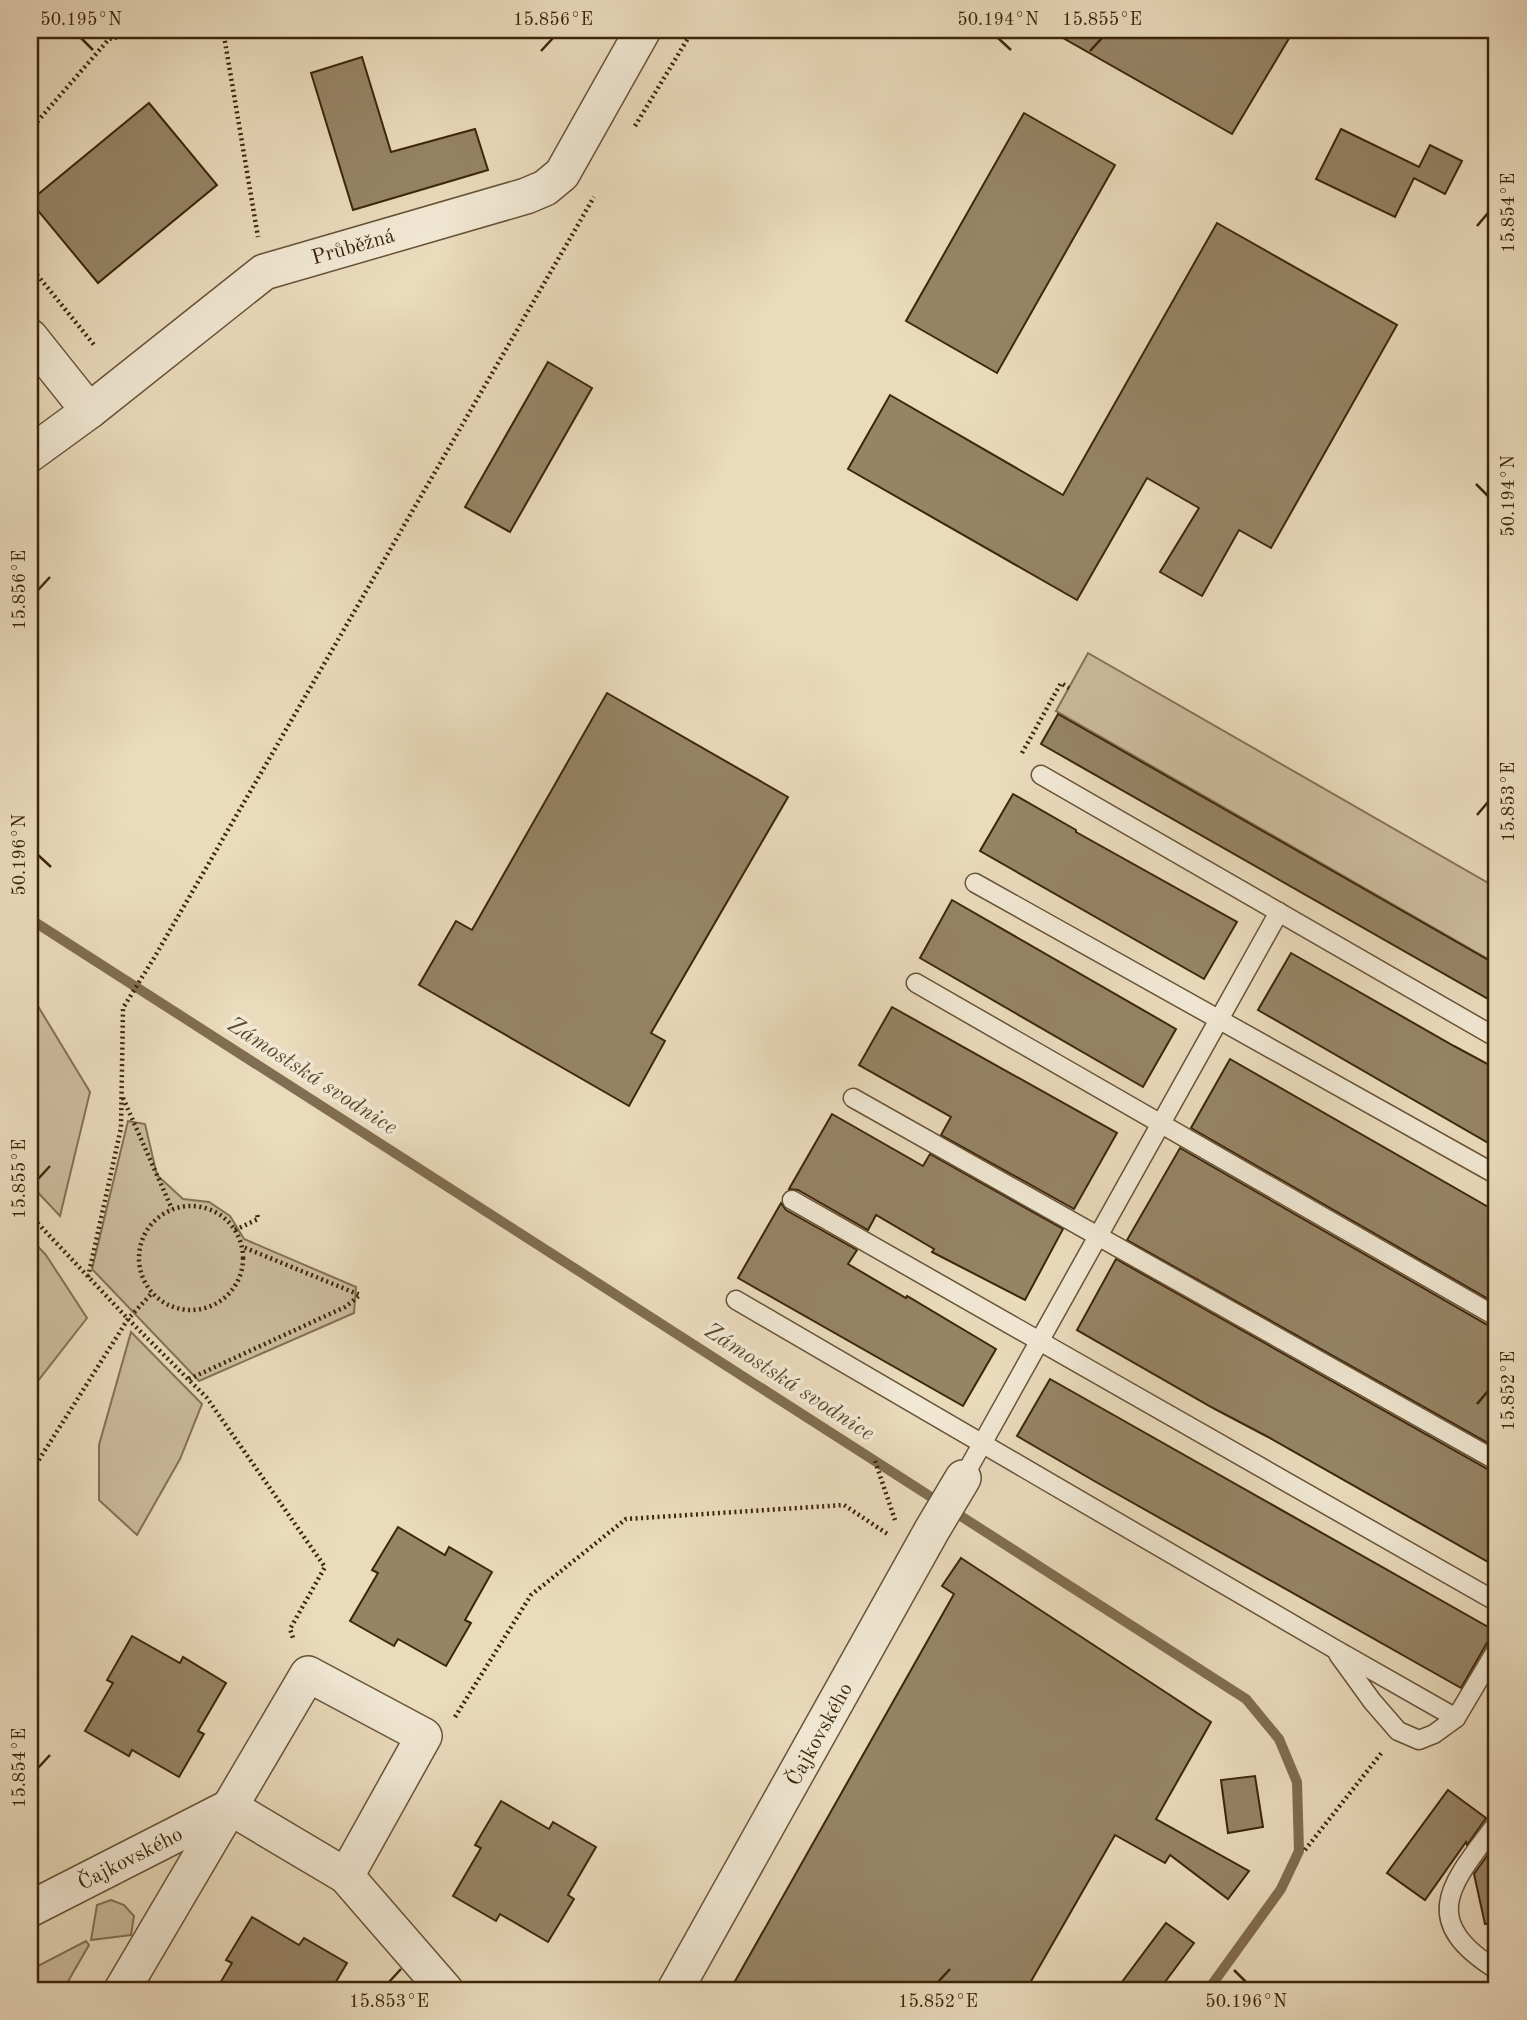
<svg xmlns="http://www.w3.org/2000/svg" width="1527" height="2020" font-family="'Old Standard TT',serif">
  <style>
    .green { fill: #ccbc9f; stroke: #847154; stroke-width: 2 }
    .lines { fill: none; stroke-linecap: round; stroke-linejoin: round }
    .stream { stroke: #816d51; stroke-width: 10 }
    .building { fill: #968467; stroke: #3c260a; stroke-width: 2 }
    .lane-casing { stroke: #685337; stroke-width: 21 }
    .street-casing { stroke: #685337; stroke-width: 38 }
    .path { stroke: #3c260a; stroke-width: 4.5; stroke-dasharray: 2 3.5; stroke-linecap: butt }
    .lane { stroke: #f1e8d4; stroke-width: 18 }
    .street { stroke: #f1e8d4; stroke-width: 35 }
    .ticks { fill: none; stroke: #3c260a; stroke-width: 2.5 }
    .labels { text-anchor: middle; stroke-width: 7; stroke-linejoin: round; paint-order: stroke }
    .street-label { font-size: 21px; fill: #3c260a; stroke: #f1e8d4 }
    .water-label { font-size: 23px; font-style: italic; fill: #5e4a2d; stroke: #f1e8d4 }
    .neatline { fill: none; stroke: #3c260a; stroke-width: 2.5 }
    .ticks-label { font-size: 18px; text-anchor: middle; fill: #3c260a }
  </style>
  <rect width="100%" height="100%" fill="#eadbbd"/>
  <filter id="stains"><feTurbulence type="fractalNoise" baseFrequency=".00286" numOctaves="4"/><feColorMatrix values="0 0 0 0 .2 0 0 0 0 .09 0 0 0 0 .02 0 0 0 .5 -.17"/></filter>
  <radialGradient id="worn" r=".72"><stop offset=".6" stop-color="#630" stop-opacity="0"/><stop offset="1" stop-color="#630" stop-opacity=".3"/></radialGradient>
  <g class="green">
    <path d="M1088,653L1497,888V964L1056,711Z"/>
    <path d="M30,993L90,1092L60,1216L30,1184Z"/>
    <path d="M128,1121L145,1124L157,1175L183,1199L209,1202L230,1216L244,1239L356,1287L354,1313L199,1381L92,1269Z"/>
    <path d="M30,1238L46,1255L87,1318L30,1391Z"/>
    <path d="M131,1332L202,1404L180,1459L137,1535L99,1500V1445Z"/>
    <path d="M111,1900L124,1905L134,1916L131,1935L91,1940L97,1905Z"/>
    <path d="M86,1941L89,1945L63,1990H30V1970Z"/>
  </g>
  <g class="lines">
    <path class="stream" d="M30,919L1246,1699L1279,1739L1297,1782L1299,1851L1281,1889L1208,1990"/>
  </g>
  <g class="building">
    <path d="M1049,30H1294L1232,134Z"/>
    <path d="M362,57L391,152L475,129L488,170L353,210L311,73Z"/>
    <path d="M149,103L217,185L98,283L30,201Z"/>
    <path d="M1024,113L1115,165L997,373L906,321Z"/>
    <path d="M1341,129L1419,167L1430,145L1462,161L1445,194L1414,178L1395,217L1316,179Z"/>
    <path d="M1217,223L1397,325L1271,548L1239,530L1202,596L1160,572L1199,508L1147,478L1077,600L848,469L890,395L1063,495Z"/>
    <path d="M548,362L592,388L510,532L465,507Z"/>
    <path d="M607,693L788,797L651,1033L665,1041L629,1106L419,985L456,921L472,930Z"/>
    <path d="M1058,714L1497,965V1004L1041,744Z"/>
    <path d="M1013,794L1076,830V832L1237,922L1204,979L980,851Z"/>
    <path d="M952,900L1176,1029L1143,1087L920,958Z"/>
    <path d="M1291,953L1454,1046L1497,1069V1148L1258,1010Z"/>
    <path d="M892,1007L1117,1133L1074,1209L941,1135L951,1117L859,1065Z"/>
    <path d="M1230,1059L1497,1212V1304L1191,1128Z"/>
    <path d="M832,1114L923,1166L930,1154L1063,1229L1025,1300L932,1252L934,1249L876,1215L868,1230L798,1190L789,1189Z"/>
    <path d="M1180,1148L1491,1327L1497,1328V1448L1127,1240Z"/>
    <path d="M781,1203L786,1210L857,1250L848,1264L906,1298L907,1296L996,1349L963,1406L738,1278Z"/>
    <path d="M1116,1259L1491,1471L1497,1472V1567L1268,1437L1213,1408L1077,1330Z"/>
    <path d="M1050,1379L1497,1632V1634L1487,1643L1461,1688L1096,1482L1017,1436Z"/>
    <path d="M398,1527L445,1555L449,1547L492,1572L465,1620L471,1623L446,1666L398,1639L394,1646L350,1621L378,1573L372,1570Z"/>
    <path d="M961,1558L1211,1722L1156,1819L1249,1871L1228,1899L1170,1855L1165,1863L1115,1835L1026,1990H730L954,1594L942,1586Z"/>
    <path d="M132,1636L180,1663L183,1657L226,1683L198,1731L204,1734L179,1777L132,1750L129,1756L85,1731L113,1683L107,1680Z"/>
    <path d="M1255,1776L1263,1827L1228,1833L1221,1780Z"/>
    <path d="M1448,1790L1486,1818L1467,1845L1466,1842L1425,1900L1387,1873Z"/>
    <path d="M501,1801L549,1829L553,1822L596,1847L568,1895L574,1899L548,1942L500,1914L496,1921L453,1896L481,1848L475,1845Z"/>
    <path d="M1497,1842V1922L1485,1924L1474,1874Z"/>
    <path d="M252,1917L299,1945L304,1938L347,1963L331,1990H216L232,1963L226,1960Z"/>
    <path d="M1166,1923L1194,1943L1159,1990H1116Z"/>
  </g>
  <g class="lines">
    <g class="lane-casing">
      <g id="lane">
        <path d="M1041,775L1497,1038"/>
        <path d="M975,883L1497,1175"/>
        <path d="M916,983L1497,1317"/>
        <path d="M853,1098L1497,1461"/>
        <path d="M792,1200L1497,1602"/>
        <path d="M736,1300L1333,1648L1456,1718"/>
        <path d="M963,1478L1279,912"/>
        <path d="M1338,1654L1372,1701L1398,1731L1419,1740L1434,1734L1456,1718L1497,1649"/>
        <path d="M1497,1823C1453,1882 1415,1919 1497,1970"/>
      </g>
    </g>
    <g class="street-casing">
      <g id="street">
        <path d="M30,337L89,411"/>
        <path d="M30,454L89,411L264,272L526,196L545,188L562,174L643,30"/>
        <path d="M230,1807L346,1876L445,1990"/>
        <path d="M30,1909L230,1807"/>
        <path d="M122,1990L308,1674L424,1736L346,1876"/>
        <path d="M675,1990L932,1530L963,1478"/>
      </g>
    </g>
    <g class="path">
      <path d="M223,30L258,237"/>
      <path d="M635,126L693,30"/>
      <path d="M30,130L109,39L156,30"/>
      <path d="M30,266L95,346"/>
      <path d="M1022,753L1061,683L1069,688"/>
      <path d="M123,1098L172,1209"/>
      <circle cx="191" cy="1258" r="52"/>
      <path d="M30,1215L128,1319L207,1398L325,1567L290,1629L294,1641"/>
      <path d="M235,1230L258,1219L257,1213"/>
      <path d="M88,1277L121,1128L123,1008L154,958L594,197"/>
      <path d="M189,1379L345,1307L360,1295L243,1247"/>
      <path d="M875,1461L895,1520"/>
      <path d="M30,1474L128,1319L152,1293"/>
      <path d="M455,1717L531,1595L626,1519L844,1505L889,1535"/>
      <path d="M1305,1850L1383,1751"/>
    </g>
    <use href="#lane" class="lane"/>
    <use href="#street" class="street"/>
  </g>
  <path class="ticks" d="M81,38L93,50M998,38L1011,50M541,51L553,38M1090,51L1102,38M1477,226L1488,213M1476,484L1488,496M38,590L50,577M1477,815L1488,802M38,855L51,867M38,1179L50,1166M1477,1404L1488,1391M38,1768L50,1755M1234,1970L1246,1982M389,1982L401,1969M938,1982L950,1969"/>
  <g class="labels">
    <g class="street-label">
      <text transform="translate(353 246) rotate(-16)" y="7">Průběžná</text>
      <text transform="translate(819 1734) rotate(-61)" y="7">Čajkovského</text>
      <text transform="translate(130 1858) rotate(-27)" y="7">Čajkovského</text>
    </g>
    <g class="water-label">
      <text transform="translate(313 1075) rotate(33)" y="8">Zámostská svodnice</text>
      <text transform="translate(790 1381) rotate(33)" y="8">Zámostská svodnice</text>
    </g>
  </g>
  <rect width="1527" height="2020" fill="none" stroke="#eadbbd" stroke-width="77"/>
  <rect x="38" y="38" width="1450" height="1944" class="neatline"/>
  <g class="ticks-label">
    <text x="81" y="25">50.195°N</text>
    <text x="553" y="25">15.856°E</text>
    <text x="998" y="25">50.194°N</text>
    <text x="1102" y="25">15.855°E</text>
    <text transform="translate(1508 213) rotate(-90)" y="6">15.854°E</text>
    <text transform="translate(1508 496) rotate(-90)" y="6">50.194°N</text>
    <text transform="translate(19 590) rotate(-90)" y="6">15.856°E</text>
    <text transform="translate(1508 802) rotate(-90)" y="6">15.853°E</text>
    <text transform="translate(19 855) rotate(-90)" y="6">50.196°N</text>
    <text transform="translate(19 1179) rotate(-90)" y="6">15.855°E</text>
    <text transform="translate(1508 1391) rotate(-90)" y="6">15.852°E</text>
    <text transform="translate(19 1768) rotate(-90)" y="6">15.854°E</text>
    <text x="389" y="2007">15.853°E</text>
    <text x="938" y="2007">15.852°E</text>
    <text x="1246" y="2007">50.196°N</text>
  </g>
  <rect width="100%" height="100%" filter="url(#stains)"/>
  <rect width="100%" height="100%" fill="url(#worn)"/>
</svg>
